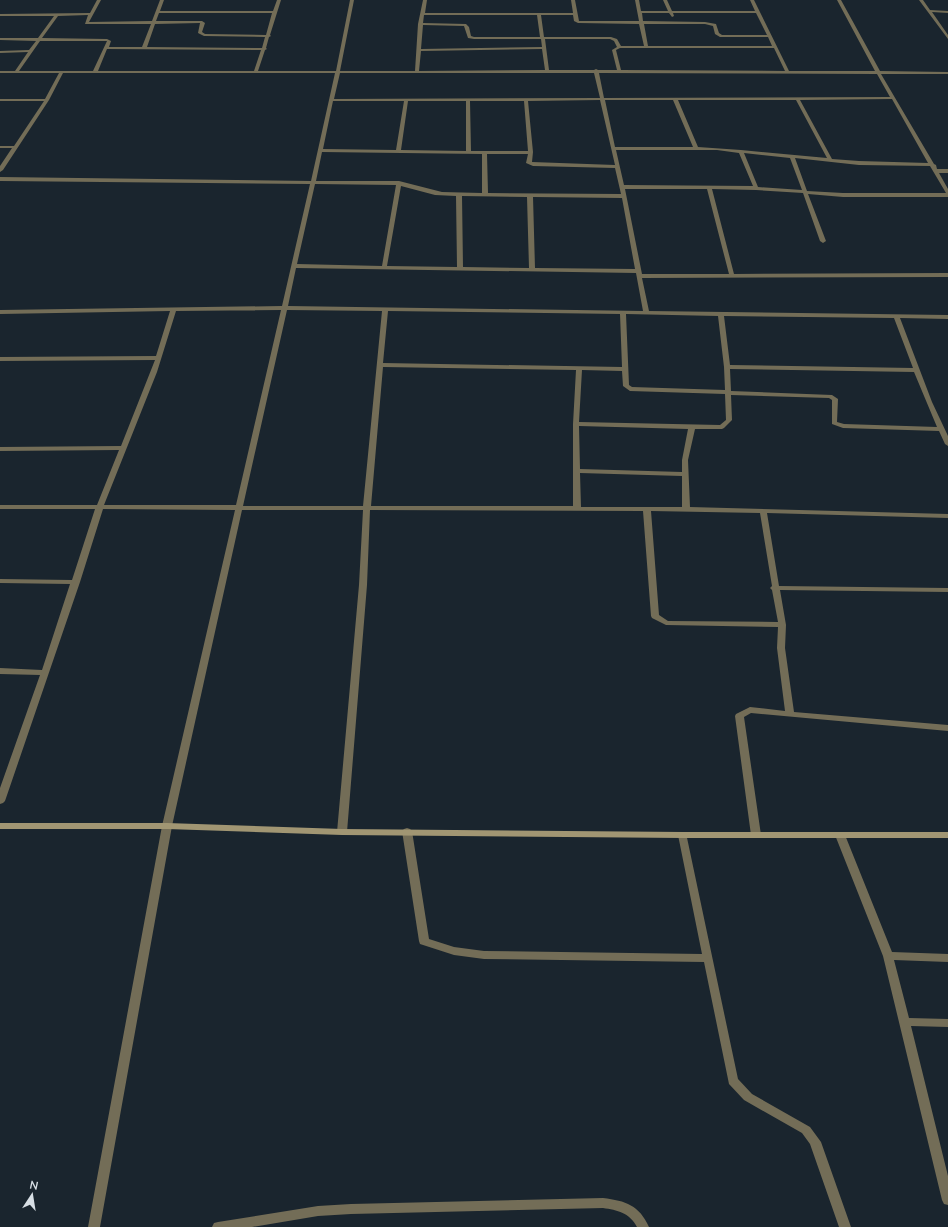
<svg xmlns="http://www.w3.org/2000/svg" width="948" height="1227" font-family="Lato,sans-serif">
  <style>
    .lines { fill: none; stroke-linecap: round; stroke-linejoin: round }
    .street { fill: #736d57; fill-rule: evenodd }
    .secondary { fill: #a19673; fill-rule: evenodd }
  </style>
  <rect width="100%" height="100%" fill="#1a252e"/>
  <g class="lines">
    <g class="street">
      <path d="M97,0H101L89,22L152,21L160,0H164L160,11H273L277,0H281L270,35L271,36L269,37L266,48L267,49L265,50L258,71H336L350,0H354L340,71H415L418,24L423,0H427L425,13H573L571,0H575L579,21H639L635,0H639L641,11H668L663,0H667L672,11H755L750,0H754L789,71H875L837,0H841L880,71L948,72V74H881L934,164L936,165L937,169H948V173H939L948,189V197H843L808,194L826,241L823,243L820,241L803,193L756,190L712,189L734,274L948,273V277L642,278L649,311L948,315V319L900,318L932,402L948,436V446L945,444L939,431L843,428L832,424V400L829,398L731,395L732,420L724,428L722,429H695L688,460L690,507L948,514V518L767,513L779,586L948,588V592L780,590L786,625L785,648L794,712L948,725V731L751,713L744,717L761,835L759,837H753L751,835L735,716L736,714L750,707L785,711L777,648L778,627L666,625L652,618L651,616L643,511L370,510L367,585L347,832L345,834H339L337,832L359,585L363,510H242L172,826L100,1227H88L162,826L235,510L103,509L80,582L5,801L3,803L0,804V788L40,675L0,674V668L42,670L70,584L0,583V579L72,580L95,509H0V505H97L119,450L0,451V447L121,446L155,360L0,361V357L156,356L170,311L0,314V310L282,306L310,184L0,181V177L311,181L335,73H63L49,100L3,170L0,172V166L12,148H0V146H14L44,101H0V99H45L59,73H0V71H15L28,52L0,53V51L29,50L36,41L0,40V38H38L54,16H0V14L90,13ZM159,13H272L266,35L205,34L202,32L205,23L202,21H156ZM642,13H669L672,17L674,16L673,13H756L767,35H722L719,33L716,24L705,22L643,21ZM88,15L85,24H151L142,47H109L111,41L107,39L42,38L58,16ZM424,15H537L540,37H474L471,36L469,27L466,24L423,23ZM541,15H573L574,21L578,23L639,24L644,46H621L617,39L611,37H544ZM200,23L198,33L204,36L265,37L262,48L147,47L155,24ZM644,24H705L713,26L715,34L720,37H768L772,46H648ZM423,25L464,26L468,38L474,39H541L542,47L421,49ZM545,39H610L614,41L617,47L612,50L617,70H598L596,69L594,70H549ZM40,41H107L93,71H19ZM620,48H774L785,71L621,70L616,50ZM107,49L261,50L254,71H98ZM542,49L545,70L419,71L421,51ZM340,73H594L600,98L334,99ZM599,73L877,74L890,97L604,98ZM892,99L928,163L859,161L832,159L800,100ZM600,100L615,165L532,162L533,152L528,101ZM605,100H673L693,147H615ZM678,100H796L827,158L741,150L698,147ZM333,101H404L396,150L323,149ZM408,101H466V151L401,150ZM470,101H524L528,151H471ZM616,150H717L739,153L753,186L624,185ZM322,152L482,154V193L442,192L399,181H316ZM744,153L790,158L802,190L758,187ZM487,154H528L526,163L533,166L615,168L621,194L488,193ZM795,158L859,165L930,166L946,193H843L807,191ZM315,184L396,185L382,266L297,264ZM401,186L435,195L456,196L457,267L387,266ZM625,189H707L729,274H642ZM462,196L527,197L529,268L463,267ZM533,197L622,198L635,269L535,268ZM296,268L636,273L643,311L288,306ZM281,310L236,505H104L157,372L176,311ZM287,310L382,311L363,506H243ZM388,311L620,314L622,367L383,363ZM626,314L718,316L724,367L725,390L632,387L629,385ZM724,316L894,318L913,368L730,365ZM383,367L576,370L573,424V506H371ZM730,369L914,372L937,427L844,424L837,422L838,399L832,395L731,391ZM582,370L622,371L623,386L630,391L725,394L726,420L720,425L579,422ZM579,426L688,429L682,460V472L580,469ZM580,473L682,476V507H581ZM651,511L760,513L772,586L770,588L772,590L778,622L668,621L659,615Z"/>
      <path d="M919,0H923L930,10L948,11V13L932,12L948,35V39Z"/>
      <path d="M407,828L410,829L412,831L429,939L454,947L484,951L702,954L678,835L680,833H686L738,1079L752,1094L810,1127L821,1142L851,1227H839L810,1144L802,1133L744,1100L729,1084L704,962L484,959L454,955L420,944L419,941L402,831L404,829Z"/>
      <path d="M840,832L843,833L845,835L892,952L948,954V962L894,960L909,1018L948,1019V1027L911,1026L948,1176V1205L944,1204L942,1200L883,956L835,835L837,833Z"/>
      <path d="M603,1198C626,1201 639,1205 649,1227H637C630,1213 617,1210 603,1208L351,1214L318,1216L252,1227H212L214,1223L218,1222L318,1206L351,1204Z"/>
    </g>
    <path class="secondary" d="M0,823H167L342,829L683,832H948V838H683L342,835L167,829H0Z"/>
  </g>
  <g transform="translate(32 1195) rotate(12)" stroke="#1a252e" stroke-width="3" paint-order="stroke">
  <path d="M0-3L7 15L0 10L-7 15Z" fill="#d7dee4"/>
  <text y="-6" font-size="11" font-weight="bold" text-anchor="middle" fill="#d7dee4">N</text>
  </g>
</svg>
